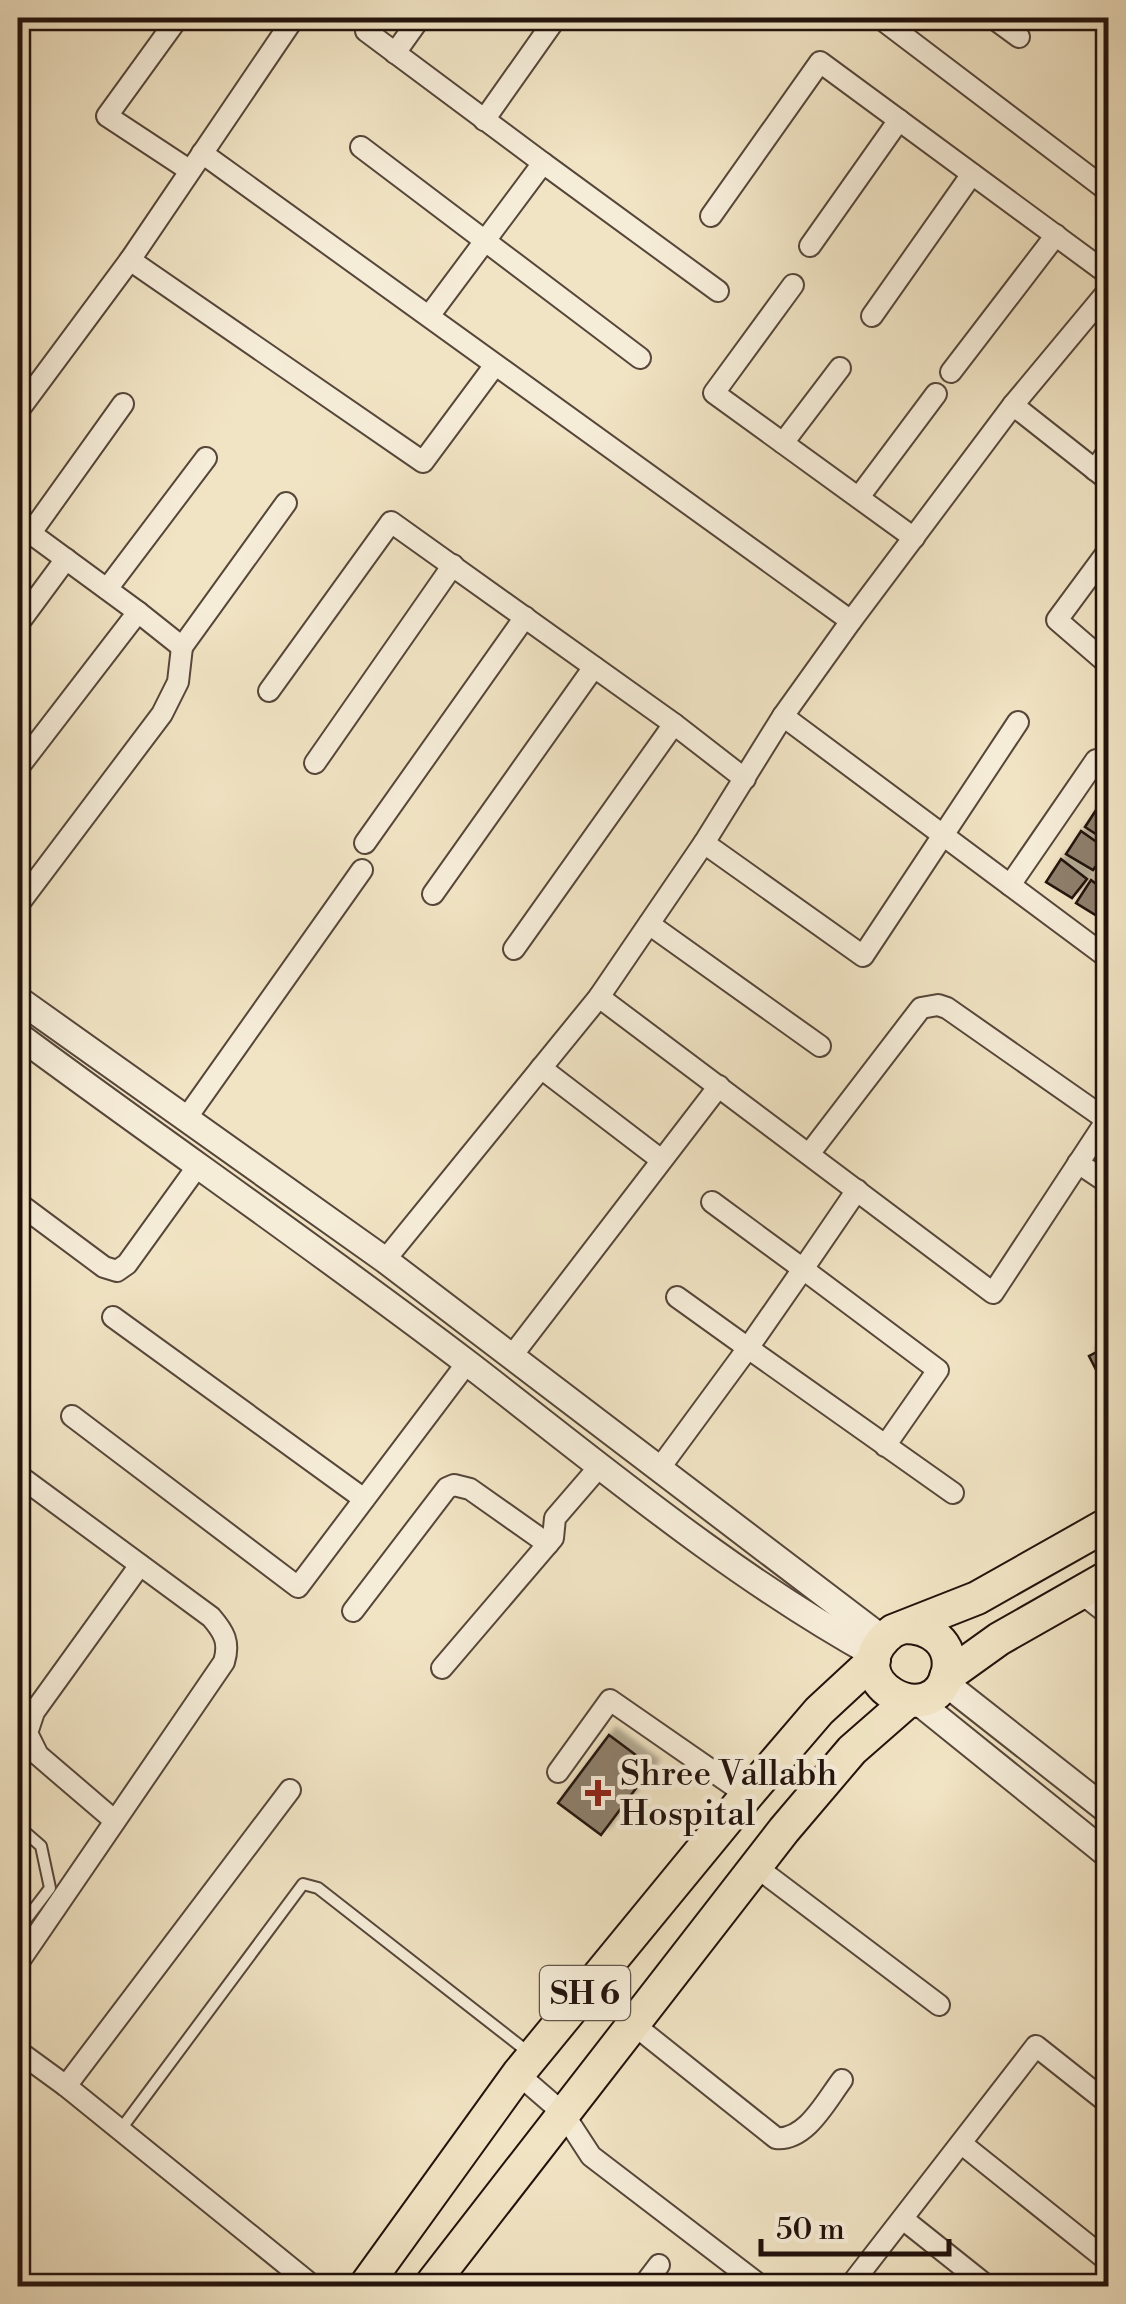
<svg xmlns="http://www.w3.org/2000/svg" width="1126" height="2304" font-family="'Libre Bodoni',serif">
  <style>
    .building { fill: #8e7f6c; stroke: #22120c; stroke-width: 2.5; filter: url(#shadow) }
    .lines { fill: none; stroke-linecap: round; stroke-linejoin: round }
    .service-casing { stroke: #56463a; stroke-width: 14 }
    .minor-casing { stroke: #56463a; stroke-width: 24 }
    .tertiary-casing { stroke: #56463a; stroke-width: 29 }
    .primary-casing { stroke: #22120c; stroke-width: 36 }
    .service { stroke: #f6edd9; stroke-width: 10 }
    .minor { stroke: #f6edd9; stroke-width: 20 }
    .tertiary { stroke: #f6edd9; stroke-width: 25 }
    .primary { stroke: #f1e4c4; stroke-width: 32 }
    .poi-dot { fill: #8f2418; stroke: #f6edd9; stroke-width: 4 }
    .labels { text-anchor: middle; stroke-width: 9; stroke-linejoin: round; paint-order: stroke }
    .shield { fill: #f6edd9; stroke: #62544a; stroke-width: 2.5 }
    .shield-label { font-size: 32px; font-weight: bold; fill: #22120c }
    .poi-label { font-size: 35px; fill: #22120c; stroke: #f6edd9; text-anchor: start }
  </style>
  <defs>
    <filter id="shadow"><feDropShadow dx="7" dy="-7" stdDeviation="2.5" flood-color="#0004"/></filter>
  </defs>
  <rect width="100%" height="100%" fill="#f1e4c4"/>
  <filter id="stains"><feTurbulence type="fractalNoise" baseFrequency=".002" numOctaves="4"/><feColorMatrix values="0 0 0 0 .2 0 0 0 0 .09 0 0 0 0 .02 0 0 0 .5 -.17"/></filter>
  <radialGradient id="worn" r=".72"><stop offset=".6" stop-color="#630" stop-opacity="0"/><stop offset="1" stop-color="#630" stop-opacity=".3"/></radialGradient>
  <g class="building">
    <path d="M1100,804L1108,811V842L1085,827Z"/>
    <path d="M1081,831L1108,850L1093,870L1066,854Z"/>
    <path d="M1061,859L1087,879L1072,898L1046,882Z"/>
    <path d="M1091,880L1108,893V911L1102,919L1076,903Z"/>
    <path d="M1108,1346V1393L1089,1356Z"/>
    <path d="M609,1735L652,1767L601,1835L558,1803Z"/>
  </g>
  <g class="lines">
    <g class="service-casing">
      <g id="service">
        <path d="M18,1826L41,1846L50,1888L18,1930"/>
        <path d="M121,2129L303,1884L318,1888L528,2052"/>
      </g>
    </g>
    <g class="minor-casing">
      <g id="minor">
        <path d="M178,18L107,116L189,170"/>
        <path d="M294,18L130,260L423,462L495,365"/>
        <path d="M880,18L1108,191"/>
        <path d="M993,18L1019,37"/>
        <path d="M366,31L543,163"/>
        <path d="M395,53L420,18"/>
        <path d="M484,120L556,18"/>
        <path d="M361,147L640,358"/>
        <path d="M202,153L851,621"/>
        <path d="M711,216L820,62L1108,274"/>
        <path d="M810,246L899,120"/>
        <path d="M793,285L714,393L914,538"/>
        <path d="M429,316L543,163L718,291"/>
        <path d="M872,316L972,174"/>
        <path d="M951,372L1056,235"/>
        <path d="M1013,405L1108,480"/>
        <path d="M18,411L130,260"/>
        <path d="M783,443L840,368"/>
        <path d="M1095,470L1108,451"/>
        <path d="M859,497L936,394"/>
        <path d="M18,524L138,612L18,768"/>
        <path d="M30,534L123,404"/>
        <path d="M1108,551L1057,620L1108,664"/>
        <path d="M107,589L206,458"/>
        <path d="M138,612L182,647L286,503"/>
        <path d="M18,624L66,559"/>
        <path d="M269,691L391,522L674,724L745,779"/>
        <path d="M783,716L1108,958"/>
        <path d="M315,763L453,565"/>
        <path d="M365,843L525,617"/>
        <path d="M704,843L863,956L1018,722"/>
        <path d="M1010,885L1096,760"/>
        <path d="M433,894L594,667"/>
        <path d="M18,905L162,714L178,682L182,647"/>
        <path d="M649,924L820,1046"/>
        <path d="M514,949L674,724"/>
        <path d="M599,997L993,1293L1108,1118"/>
        <path d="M541,1068L660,1159"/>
        <path d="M185,1120L362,870"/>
        <path d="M809,1154L921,1008L938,1005L947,1008L1107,1120"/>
        <path d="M1078,1163L1108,1183"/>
        <path d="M712,1202L803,1269L857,1190"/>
        <path d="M18,1203L104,1267L117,1271L127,1264L197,1167"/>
        <path d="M385,1260L599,997L704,843L783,716L851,621L1013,405L1108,291"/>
        <path d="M113,1317L364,1499"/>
        <path d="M511,1357L719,1086"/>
        <path d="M72,1416L298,1587L467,1363"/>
        <path d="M885,1446L938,1370L803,1269L748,1348L953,1493"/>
        <path d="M659,1469L748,1348L677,1297"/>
        <path d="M18,1475L211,1617C224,1632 230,1642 224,1662L18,1963"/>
        <path d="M1081,1593L1108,1614"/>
        <path d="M353,1611L447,1488L454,1485L470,1489L548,1544"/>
        <path d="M442,1668L553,1538L555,1518L599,1467"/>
        <path d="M558,1772L610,1700L747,1795"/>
        <path d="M115,1821L38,1755L27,1733L34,1712L140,1565"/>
        <path d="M755,1866L939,2005"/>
        <path d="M633,2024L776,2138C806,2141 826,2101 842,2080"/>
        <path d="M18,2051L66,2086L313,2286"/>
        <path d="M518,2074L563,2113L591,2156L761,2286"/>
        <path d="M66,2086L290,1790"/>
        <path d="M962,2144L1108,2261"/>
        <path d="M903,2219L987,2286"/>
        <path d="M643,2286L659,2265"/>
        <path d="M850,2286L1036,2046L1108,2103"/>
      </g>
    </g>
    <g class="tertiary-casing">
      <g id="tertiary">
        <path d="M18,999L385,1260L883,1639"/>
        <path d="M18,1035C168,1146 322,1252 470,1365C601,1466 730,1575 875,1655"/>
        <path d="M944,1682L1108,1811"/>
        <path d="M917,1701L1108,1855"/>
      </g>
    </g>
    <g class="primary-casing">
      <g id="primary">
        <path d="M905,1627C930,1627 953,1643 948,1671C935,1737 830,1679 893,1631L977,1598L1108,1524"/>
        <path d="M946,1677L999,1639L1108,1577"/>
        <path d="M365,2286L518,2074L747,1795L819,1711L874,1660"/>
        <path d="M430,2286L784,1830L852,1750L908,1701"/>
      </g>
    </g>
    <use href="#service" class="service"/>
    <use href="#minor" class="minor"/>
    <use href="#tertiary" class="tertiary"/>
    <use href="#primary" class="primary"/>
  </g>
  <path class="poi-dot" d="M593 1778h10v10h10v10h-10v10h-10v-10h-10v-10h10z"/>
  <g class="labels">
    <rect class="shield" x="540" y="1966" width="90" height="54" rx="8"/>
    <g class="shield-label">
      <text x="585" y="2004">SH 6</text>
    </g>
    <g class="poi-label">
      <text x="620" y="1785">Shree Vallabh<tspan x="620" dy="40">Hospital</tspan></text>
    </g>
  </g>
  <rect width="1126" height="2304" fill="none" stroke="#f1e4c4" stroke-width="60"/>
  <rect x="20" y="20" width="1086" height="2264" fill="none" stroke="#22120c" stroke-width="5"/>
  <rect x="30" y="30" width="1066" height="2244" fill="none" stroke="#22120c" stroke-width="2.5"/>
  <path d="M761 2239v15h188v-15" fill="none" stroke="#22120c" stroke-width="5"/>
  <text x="776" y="2239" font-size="30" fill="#22120c" stroke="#f6edd9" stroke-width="8" paint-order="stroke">50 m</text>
  <rect width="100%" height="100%" filter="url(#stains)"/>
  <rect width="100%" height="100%" fill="url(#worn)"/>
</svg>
